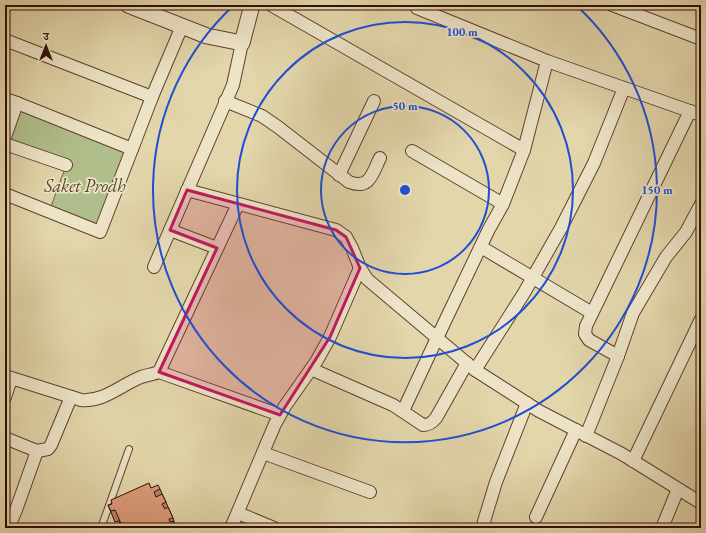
<svg xmlns="http://www.w3.org/2000/svg" width="706" height="533" font-family="'EB Garamond','Noto Serif Devanagari',serif">
  <style>
    .green { fill: #b0be8c; stroke: #706648 }
    .lines { fill: none; stroke-linecap: round; stroke-linejoin: round }
    .service-casing { stroke: #5d402d; stroke-width: 8 }
    .minor-casing { stroke: #5d402d; stroke-width: 14 }
    .tertiary-casing { stroke: #5d402d; stroke-width: 17 }
    .service { stroke: #ede4c8; stroke-width: 6 }
    .minor { stroke: #ede4c8; stroke-width: 12 }
    .tertiary { stroke: #ede4c8; stroke-width: 15 }
    .wall { fill: #bc8569; stroke: #300e03 }
    .building { fill: #db9b7a; stroke: #300e03 }
    .marked { fill: #c2185b; fill-opacity: 0.2; stroke: #c2185b; stroke-width: 3; stroke-linejoin: round }
    .ring { fill: none; stroke: #1d4ed8; stroke-width: 2 }
    .labels { text-anchor: middle; stroke-width: 3.5; stroke-linejoin: round; paint-order: stroke }
    .park-label { font-size: 18px; font-style: italic; fill: #56432c; stroke: #ede4c8 }
    .centre { fill: #1d4ed8; stroke: #ede4c8; stroke-width: 2 }
    .ring-label { font-size: 12px; text-anchor: middle; font-weight: bold; fill: #1d4ed8; stroke: #ede4c8; stroke-width: 3.5; stroke-linejoin: round; paint-order: stroke }
  </style>
  <rect width="100%" height="100%" fill="#e3d6ab"/>
  <filter id="stains"><feTurbulence type="fractalNoise" baseFrequency=".005" numOctaves="4"/><feColorMatrix values="0 0 0 0 .2 0 0 0 0 .09 0 0 0 0 .02 0 0 0 .5 -.17"/></filter>
  <radialGradient id="worn" r=".72"><stop offset=".6" stop-color="#630" stop-opacity="0"/><stop offset="1" stop-color="#630" stop-opacity=".3"/></radialGradient>
  <path class="green" d="M20,108L126,151L97,227L49,212L68,160L8,138Z"/>
  <g class="lines">
    <g class="service-casing">
      <path id="service" d="M101,528L129,449"/>
    </g>
    <g class="minor-casing">
      <g id="minor">
        <path d="M417,5V8L547,61L524,150"/>
        <path d="M612,5L701,39"/>
        <path d="M5,40L152,97L132,149L17,103"/>
        <path d="M547,61L701,115"/>
        <path d="M152,97L182,26"/>
        <path d="M5,99L17,103L5,137"/>
        <path d="M225,101L262,116L278,127L349,182C370,190 372,174 380,158"/>
        <path d="M5,144L66,165"/>
        <path d="M412,151L503,204"/>
        <path d="M339,175L374,101"/>
        <path d="M187,190L336,230L346,237L352,248L360,268L367,279L437,338L489,229L503,204L524,150L271,5"/>
        <path d="M5,194L100,232L132,149"/>
        <path d="M170,230L217,248"/>
        <path d="M481,247L592,313"/>
        <path d="M154,267L233,85L242,43"/>
        <path d="M618,356L589,340L585,334L586,326L690,111"/>
        <path d="M311,369L393,405L423,425C429,425 432,423 436,418L467,363"/>
        <path d="M475,370L524,293L561,228L594,163L624,88"/>
        <path d="M159,372L238,204"/>
        <path d="M5,376L81,400C104,402 121,385 141,377C147,375 154,374 159,372L280,415"/>
        <path d="M5,397L11,379"/>
        <path d="M403,411L437,338L475,370L539,411L622,454L701,503"/>
        <path d="M586,436L618,356L633,313L666,257L686,232L701,204"/>
        <path d="M5,438L37,451L16,510L8,528"/>
        <path d="M37,451L48,449L51,445L71,397"/>
        <path d="M263,453L370,492"/>
        <path d="M633,461L701,319"/>
        <path d="M238,513L274,528"/>
        <path d="M536,517L576,430"/>
        <path d="M231,528L275,424L285,406L316,362L330,337L360,268"/>
        <path d="M482,528L496,482L527,403"/>
        <path d="M662,528L678,489"/>
      </g>
    </g>
    <g class="tertiary-casing">
      <path id="tertiary" d="M128,5L207,36L242,43L252,5"/>
    </g>
    <use href="#service" class="service"/>
    <use href="#minor" class="minor"/>
    <use href="#tertiary" class="tertiary"/>
  </g>
  <path class="wall" d="M151,488L160,489L173,518L176,528H122L119,521L115,522L108,505Z"/>
  <path class="building" d="M149,483L151,488L158,485L160,489L154,492L156,497L162,494L166,502L162,504L165,509L168,507L173,518L169,519L170,522L173,521L176,528H123L115,510L111,511L108,505L112,504L111,500Z"/>
  <path class="marked" d="M187,190L336,230L346,237L360,268L330,337L280,415L159,372L217,248L170,230Z"/>
  <g class="ring">
    <circle cx="405" cy="190" r="84"/>
    <circle cx="405" cy="190" r="168"/>
    <path d="M577 6A252 252 0 1 1 233 6"/>
  </g>
  <g class="labels">
    <g class="park-label">
      <text x="85" y="192">Saket Prodh</text>
    </g>
  </g>
  <circle cx="405" cy="190" r="6" class="centre"/>
  <g class="ring-label">
    <text x="462" y="36">100 m</text>
    <text x="405" y="110">50 m</text>
    <text x="657" y="194">150 m</text>
  </g>
  <rect width="706" height="533" fill="none" stroke="#e3d6ab" stroke-width="20"/>
  <rect x="6" y="6" width="694" height="521" fill="none" stroke="#300e03" stroke-width="2"/>
  <rect x="10" y="10" width="686" height="513" fill="none" stroke="#300e03"/>
  <g transform="translate(46 46)" stroke="#ede4c8" stroke-width="3" paint-order="stroke">
  <path d="M0-3L7 15L0 10L-7 15Z" fill="#300e03"/>
  <text y="-6" font-size="11" font-weight="bold" text-anchor="middle" fill="#300e03">उ</text>
  </g>
  <rect width="100%" height="100%" filter="url(#stains)"/>
  <rect width="100%" height="100%" fill="url(#worn)"/>
</svg>
